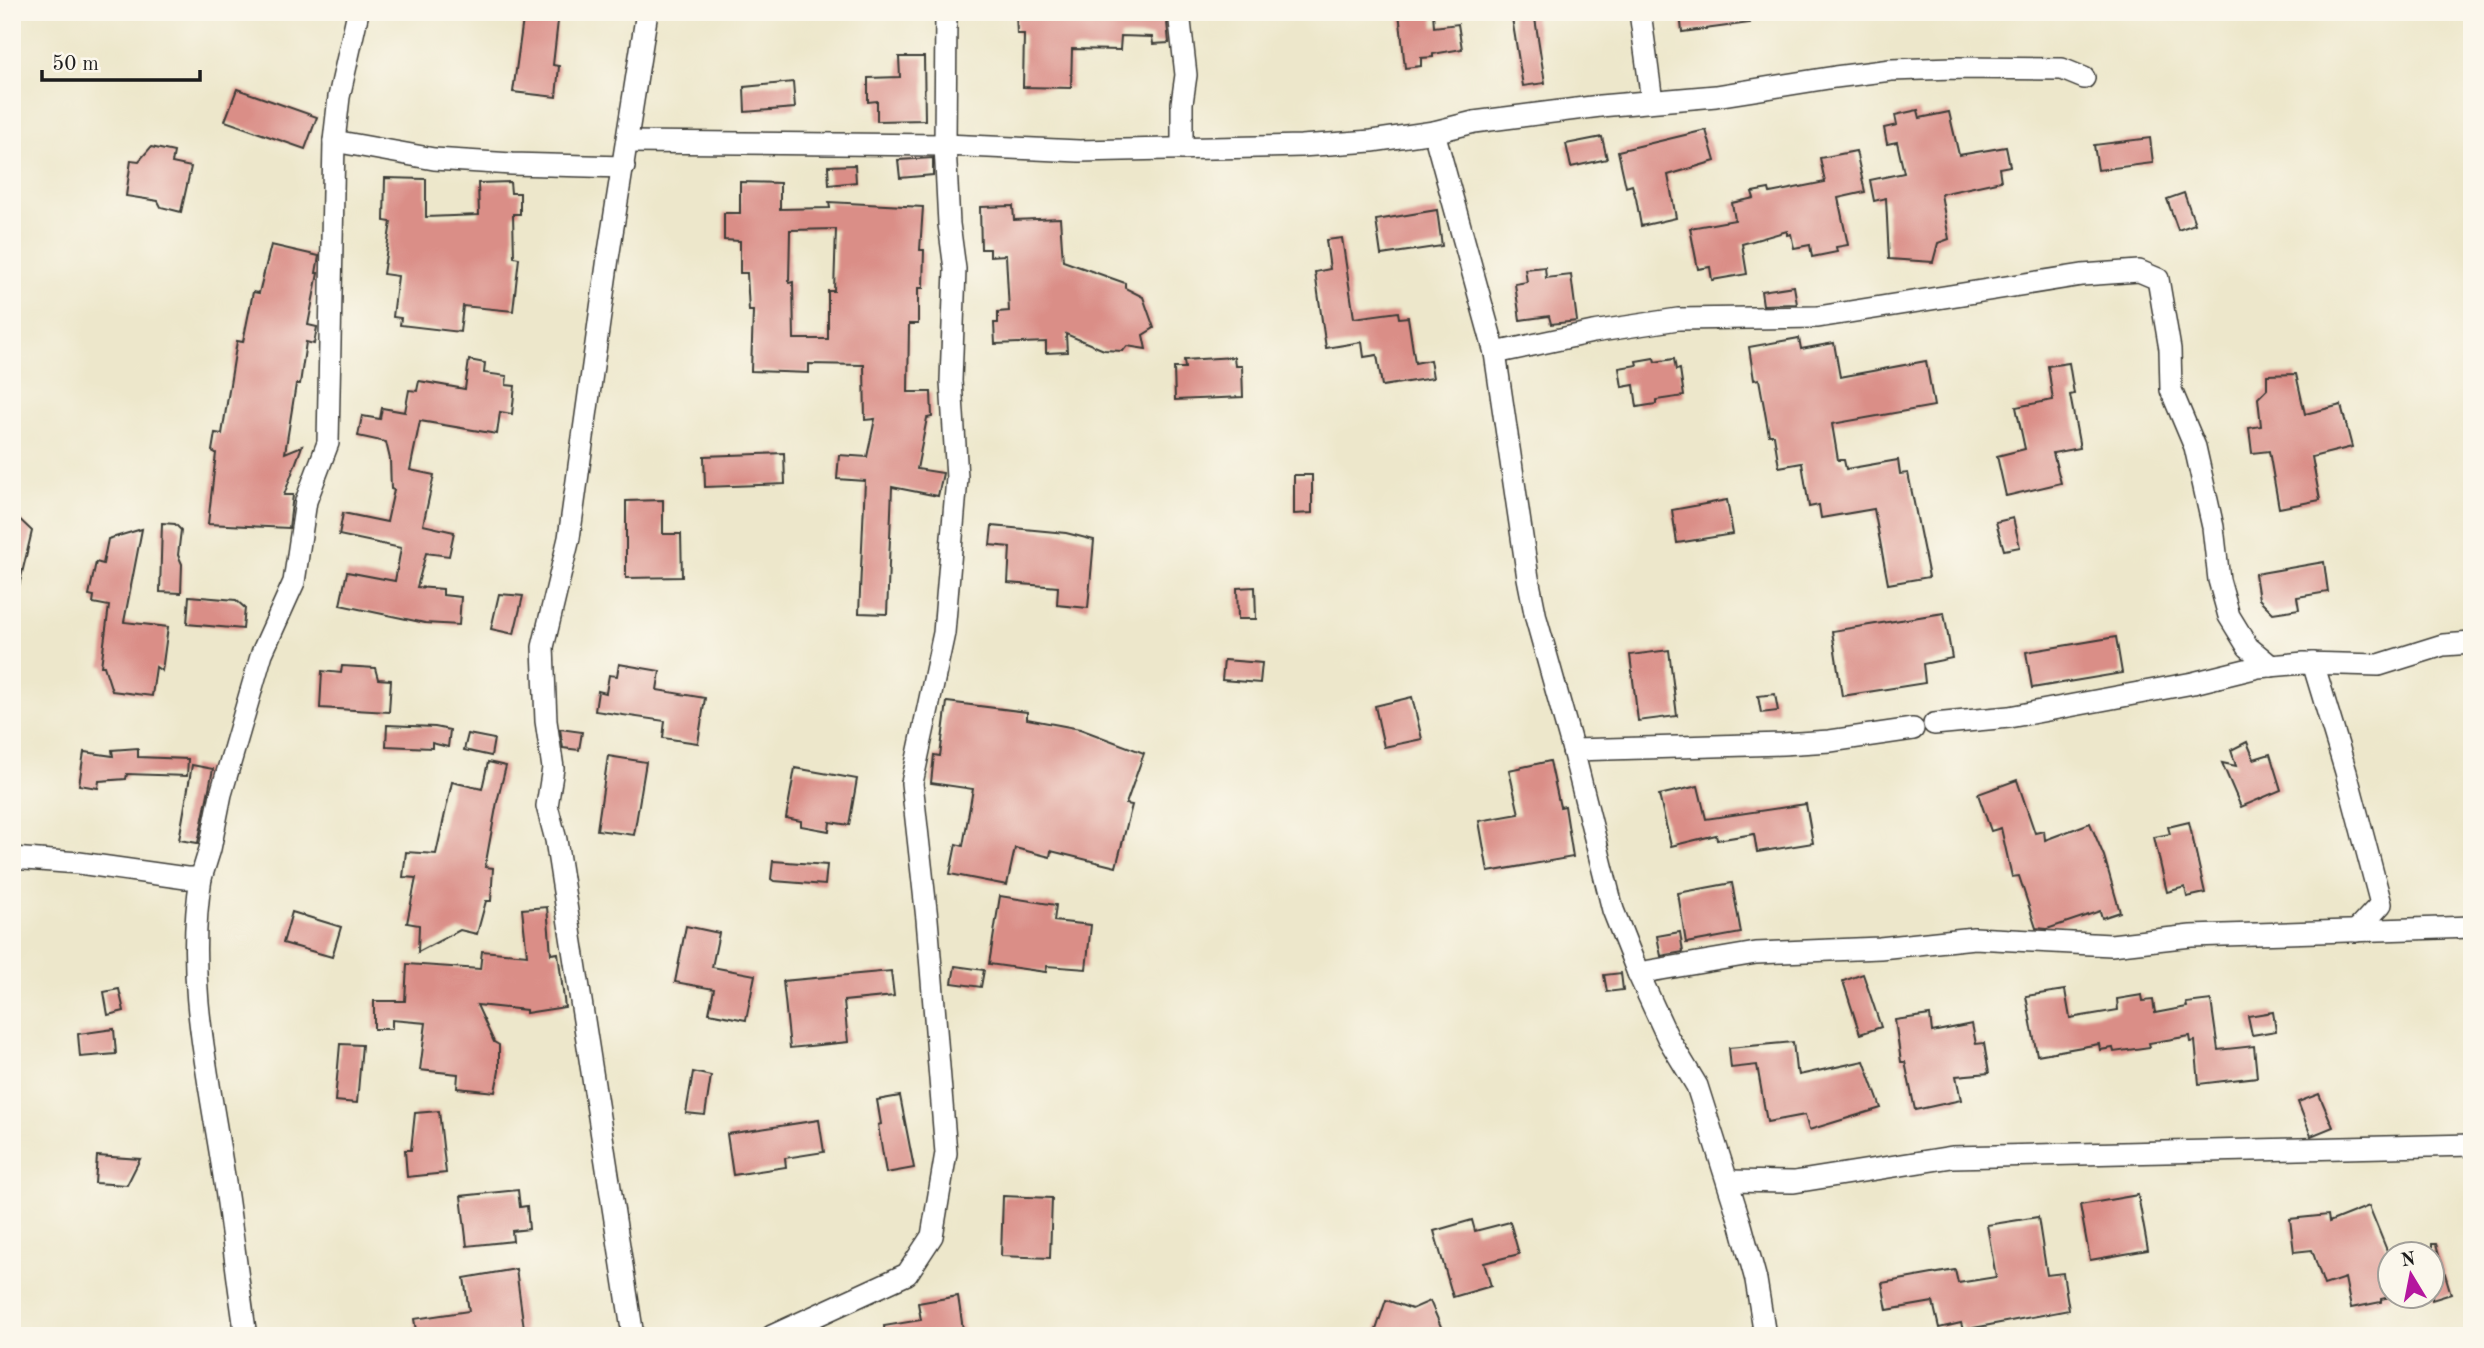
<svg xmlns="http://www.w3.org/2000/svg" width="2484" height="1348" font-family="'Old Standard TT',serif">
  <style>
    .building { fill: #da8e87; fill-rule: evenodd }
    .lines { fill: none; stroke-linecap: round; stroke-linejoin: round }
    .minor-casing { stroke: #3b3a36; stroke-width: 24 }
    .minor { stroke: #fff; stroke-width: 21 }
  </style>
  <rect width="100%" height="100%" fill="#fbf7ec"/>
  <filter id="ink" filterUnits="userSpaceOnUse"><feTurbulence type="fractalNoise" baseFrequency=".0143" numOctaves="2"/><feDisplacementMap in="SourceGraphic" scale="14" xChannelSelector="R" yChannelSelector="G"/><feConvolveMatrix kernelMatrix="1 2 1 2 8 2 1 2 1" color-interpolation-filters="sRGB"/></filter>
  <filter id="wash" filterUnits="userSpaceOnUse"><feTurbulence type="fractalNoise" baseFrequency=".00686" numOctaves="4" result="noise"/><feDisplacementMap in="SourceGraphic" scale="28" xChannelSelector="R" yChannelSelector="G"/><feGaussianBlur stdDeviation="1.57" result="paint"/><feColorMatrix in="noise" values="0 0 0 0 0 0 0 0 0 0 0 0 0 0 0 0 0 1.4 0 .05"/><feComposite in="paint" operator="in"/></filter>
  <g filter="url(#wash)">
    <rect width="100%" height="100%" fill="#ede7cb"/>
    <g id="blocks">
      <g class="building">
        <path d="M524,12H559L553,65L559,66L556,97L513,92Z"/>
        <path d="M1016,12H1166L1169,43L1153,44L1152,37L1121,36L1120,50L1072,49L1071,88L1023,87L1024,34H1017Z"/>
        <path d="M1399,12H1433L1434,27L1458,24L1462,49L1433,54V57L1421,58V66L1405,68Z"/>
        <path d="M1511,12H1534L1545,83L1523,86Z"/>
        <path d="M1680,12H1749L1750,23L1682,32Z"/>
        <path d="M899,57H924L925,120L877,121V101L868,102V78L900,77Z"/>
        <path d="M793,82L795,108L745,112L744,87Z"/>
        <path d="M237,89L317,117L305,149L225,121Z"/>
        <path d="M1918,110L1920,118L1949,112L1959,155L2006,147L2010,166L1999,168L2001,181L1941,194L1949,239L1938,243L1933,262L1889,259L1886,198L1874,201L1870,180L1904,173L1897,142L1887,144L1884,128L1897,125L1895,115Z"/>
        <path d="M1706,130L1715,161L1668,175L1676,218L1641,226L1636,198L1632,185L1626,187L1618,151Z"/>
        <path d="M1602,137L1607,159L1571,167L1566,144Z"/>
        <path d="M2150,138L2153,163L2098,170L2094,145Z"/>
        <path d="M151,147L174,152L172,163L191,167L181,212L161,207L158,201L126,196L131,160L139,161Z"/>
        <path d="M1856,151L1865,192L1838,198L1848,245L1836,247L1837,252L1812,257L1810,245L1794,248L1791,234L1787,235V231L1742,244L1747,274L1712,280L1710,267L1698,269L1690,228L1735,220L1732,203L1754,198L1752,192L1769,189L1770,193L1825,182L1820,158Z"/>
        <path d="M933,158V175L900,178L898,160Z"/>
        <path d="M855,165L856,182L829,185L828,166Z"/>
        <path d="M385,178L426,179V217L479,215L478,183L510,182L511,193H520V214H513L514,257L519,258L513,311L463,306L460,332L400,325L401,318L393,317L398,276L383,274L391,222L384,221Z"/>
        <path d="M740,182L780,183V209L830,208L829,202L923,207L920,250H924L923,288H918V324H909L908,392H931L932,417L927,418L917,469L943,473L938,496L892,487L887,614L859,613L865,481L837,479L839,455L867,457L875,419L865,420L864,365L809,364V373L751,371L753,311H749L747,273H740V241L724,240V213H740ZM836,229L834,291H828V339H794L793,282L789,283L790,230Z"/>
        <path d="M2184,193L2195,224L2178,230L2167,199Z"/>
        <path d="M1013,206L1014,220L1060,218L1063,261L1125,283V288L1143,297L1154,328L1143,335L1146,349L1127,346L1123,351L1104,350L1066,334L1067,352L1046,353V342L995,344L994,323H998V312L1009,311L1006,255L990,256V249H981L980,207Z"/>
        <path d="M1437,210L1442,246L1381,255L1376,220Z"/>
        <path d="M1342,238L1354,318L1398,312L1399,318L1408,317L1415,363L1430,360L1433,378L1382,386L1377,355L1364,357L1362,342L1326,348L1315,272L1330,269L1326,240Z"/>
        <path d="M271,245L319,256L316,273H318L308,325L317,327L314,344L306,342L300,384H296L285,453L302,446L284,495H293L289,528L208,524L216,453L212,451L215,433L222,434L237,341L243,342L253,292L259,293Z"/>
        <path d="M1545,267L1546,278L1571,275L1577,321L1551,324L1549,316L1520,320L1515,284L1527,282L1525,269Z"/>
        <path d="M1794,286L1797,304L1763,305L1761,291Z"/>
        <path d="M1799,338L1801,349L1834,343L1840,377L1926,361L1934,406L1832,424L1838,460H1844L1846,469L1898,460L1900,474L1908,473L1929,577L1888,584L1874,509L1821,518L1819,505L1809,507L1802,463L1779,467L1774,435H1769L1759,379L1754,380L1749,347Z"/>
        <path d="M1234,357L1235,366H1242L1243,397L1175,400L1174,368H1185L1184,360Z"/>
        <path d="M1654,358L1655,362L1674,359L1676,370L1680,369L1684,396L1656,400V404L1637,407L1634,385L1622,387L1619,368L1637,365L1636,361Z"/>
        <path d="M469,360L485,363L484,373L507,376L506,385L515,386L512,414L500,412L497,434L420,421L410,470L434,475L423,525L454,532L449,556L426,553L417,587L443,589V595L461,597L459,625L425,623L340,605L347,572L395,581L401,548L339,535L343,513L387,522L394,490L391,489L390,459L386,442L358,436L362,416L380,419L382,408L405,412L409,390L417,391L419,381L465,389Z"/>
        <path d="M2069,363L2074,394L2070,395L2080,448L2053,453L2061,483L2006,496L1997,456L2025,449L2016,407L2053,400L2048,366Z"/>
        <path d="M2296,374L2305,414L2341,405L2352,447L2312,457L2320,500L2279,508L2269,451L2252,453L2249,428L2261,426L2258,398L2267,389V375Z"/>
        <path d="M784,453L785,484L705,487L704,456Z"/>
        <path d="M1294,475H1312V513L1294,514Z"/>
        <path d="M663,500V534H681L682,577L626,578V501Z"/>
        <path d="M1727,500L1733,534L1677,543L1672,510Z"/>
        <path d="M12,512L32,531L19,586L12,585Z"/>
        <path d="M2013,518L2020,547L2004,550L1996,522Z"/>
        <path d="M162,523L175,524L181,530L178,555L182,564L181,593L160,592Z"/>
        <path d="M992,526L1066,533L1094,540L1088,608L1057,605L1058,587L1008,583L1010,547L990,545Z"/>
        <path d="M142,529L124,622L168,627L162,671L156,667L152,696L112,691L104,666H101L109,606L93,603L94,596L89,595L96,562L103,564L108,539Z"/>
        <path d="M2324,562L2328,592L2297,597L2299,609L2273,613L2259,599L2255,574Z"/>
        <path d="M1255,587L1256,619H1238L1237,588Z"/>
        <path d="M499,594L523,596L514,634L491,629Z"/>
        <path d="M189,596L236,600L245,608L243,629L187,624Z"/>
        <path d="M1944,613L1952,658L1923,664L1925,683L1842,696L1832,631Z"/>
        <path d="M2116,637L2122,673L2032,688L2026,652Z"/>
        <path d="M1669,650L1677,716L1638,721L1630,655Z"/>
        <path d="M1224,660L1262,663L1260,683L1222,680Z"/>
        <path d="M619,664L660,671L657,690L705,698L698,743L663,738L665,721L595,711L598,691L606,693L609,675L617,676Z"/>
        <path d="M342,666L375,668L378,679L391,680L389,712L320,708L322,671L341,673Z"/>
        <path d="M1775,694L1778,711L1761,713L1758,696Z"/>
        <path d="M1412,697L1422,739L1384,747L1375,706Z"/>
        <path d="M947,702L1027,712V719L1080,729L1144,753L1126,804L1132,805L1116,867L1051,851L1050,857L1015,848L1007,885L950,874L956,844L963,846L973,789L931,783L934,755L940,756Z"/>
        <path d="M387,725L435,727L450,730L448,747L432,743V748L386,746Z"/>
        <path d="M560,729L582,732L579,750L563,748Z"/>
        <path d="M468,734L494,739L491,756L464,750Z"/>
        <path d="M2247,742L2254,759L2270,754L2281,790L2241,807L2222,763L2236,766L2231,750Z"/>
        <path d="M138,748V757L188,759L187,776L127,774L126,779L99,781L98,788L79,785L84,752L113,756L112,750Z"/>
        <path d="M608,756L646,762L634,835L597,830Z"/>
        <path d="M1550,761L1560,807L1565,806L1573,857L1488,872L1479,821L1519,814L1509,770Z"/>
        <path d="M488,762L506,766L497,802L485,867L493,868L491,901H486L477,934L460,930L418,952L419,925L407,923L416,878L403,877L406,852L436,854L452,782L482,789Z"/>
        <path d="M192,765L213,769L198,843L179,840Z"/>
        <path d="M795,768L857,779L849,825L830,822L829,831L801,826V821L786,818Z"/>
        <path d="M2017,780L2035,833L2044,831L2045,840L2090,823L2104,856L2120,912L2102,918L2100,911L2047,929L2036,928L2019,876L2012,877L2001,828L1991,831L1978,794Z"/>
        <path d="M1698,786L1706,819L1806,804L1813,843L1757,852L1754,834L1717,840L1716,835L1671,846L1659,795Z"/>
        <path d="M2189,822L2205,893L2187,897L2185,887L2167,892L2154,837L2170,834L2168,827Z"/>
        <path d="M773,861L827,865L825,885L774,881L771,879Z"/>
        <path d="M1732,883L1741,933L1686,943L1678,893Z"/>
        <path d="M1000,896L1056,905L1054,921L1091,925L1086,969L1047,966L1046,972L989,964Z"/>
        <path d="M547,907L551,954L558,953L565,1007L526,1013V1010L477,1005L494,1042L499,1045V1071L495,1092L457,1088L458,1074L420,1070L426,1023L392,1020V1029H374V1001H405L407,964L480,969L482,951L527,955L522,909Z"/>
        <path d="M292,912L341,927L332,957L283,943Z"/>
        <path d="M686,926L719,933L712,967L755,975L746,1020L709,1013L714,989L675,982Z"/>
        <path d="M1680,932L1683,952L1661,956L1657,936Z"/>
        <path d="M955,966L984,970L981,987L952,983Z"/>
        <path d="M891,971L894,996L844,1001L848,1042L790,1048L783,981Z"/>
        <path d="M1621,973L1623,990L1607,992L1604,975Z"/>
        <path d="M1863,974L1881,1027L1860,1034L1843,981Z"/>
        <path d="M119,989L124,1011L108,1015L104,992Z"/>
        <path d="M2065,990L2070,1018L2118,1010L2117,999L2142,995L2143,1001L2153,1000L2155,1013L2187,1007L2186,1003L2211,1000L2218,1050L2254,1046L2257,1077L2199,1084L2195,1041L2191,1042L2190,1036L2149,1043L2150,1047L2114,1052L2113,1048L2100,1050L2099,1044L2037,1055L2026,996Z"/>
        <path d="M2273,1012L2276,1031L2252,1035L2248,1016Z"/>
        <path d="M1930,1015L1932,1032L1972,1024L1976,1044L1984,1043L1989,1073L1956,1076L1961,1100L1915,1110L1905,1062H1901L1895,1020Z"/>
        <path d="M114,1029L116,1054L80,1057L78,1034Z"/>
        <path d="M1793,1042L1796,1070H1798L1799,1075L1864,1061L1881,1108L1809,1130L1805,1115L1767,1122L1757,1065L1731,1068L1729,1048Z"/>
        <path d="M340,1044L362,1045L357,1103L335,1101Z"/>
        <path d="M693,1072L711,1076L705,1115L686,1113Z"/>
        <path d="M2319,1094L2333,1127L2311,1136L2298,1102Z"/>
        <path d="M900,1096L914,1168L886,1173L878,1125L881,1124L877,1100Z"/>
        <path d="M439,1111L446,1173L407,1177L405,1150H411L415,1113Z"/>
        <path d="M819,1120L824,1152L785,1158L786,1167L733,1175L727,1134Z"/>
        <path d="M97,1156L140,1159L127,1185L95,1183Z"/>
        <path d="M518,1190L520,1207L527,1206L529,1229L512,1231L513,1241L467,1246L461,1196Z"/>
        <path d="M2138,1195L2148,1250L2090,1260L2080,1205Z"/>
        <path d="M1003,1196L1052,1198L1050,1258L1001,1256Z"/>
        <path d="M2369,1206L2390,1258V1297L2381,1299V1302L2351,1308L2345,1278L2324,1285L2312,1250L2294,1252L2290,1219L2328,1215L2329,1222Z"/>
        <path d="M2038,1217L2047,1275L2063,1273L2069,1310L1963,1330L1961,1323L1939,1328L1933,1302L1887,1310L1882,1283L1955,1270L1958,1283L1996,1277L1987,1225Z"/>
        <path d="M1472,1220L1475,1231L1510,1222L1519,1254L1484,1263L1491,1286L1453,1297L1434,1231Z"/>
        <path d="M2432,1244H2436L2451,1294L2432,1300Z"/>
        <path d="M516,1269L525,1336H508V1333L487,1336H417L414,1319L469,1311L464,1278Z"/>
        <path d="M958,1296L964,1336H885L884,1326L921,1320L918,1303Z"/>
        <path d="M1386,1300L1412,1309L1430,1301L1445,1336H1374Z"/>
      </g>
    </g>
  </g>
  <g filter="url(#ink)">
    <use href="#blocks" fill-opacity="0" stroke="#3b3a36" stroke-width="2"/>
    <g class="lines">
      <g class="minor-casing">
        <g id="minor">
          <path d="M1179,12L1186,75L1182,103V149"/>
          <path d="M1640,12L1652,101"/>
          <path d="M1434,132L1495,353L1528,578L1536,618L1573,750L1613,910L1638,973L1668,1038L1697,1086L1741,1225L1756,1280L1765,1336"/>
          <path d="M334,141L434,159L512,164L624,167"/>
          <path d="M627,142L945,145L1079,151L1301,146L1372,141L1434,132L1474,122L1600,106L1716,96L1835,77L1891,70L1954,68L2062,69L2084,78"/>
          <path d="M1495,353L1593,332L1678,319L1818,317L2082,275L2139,271L2158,279L2170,349L2171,390L2195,447L2213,527L2219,580L2229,616L2248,647L2271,666"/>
          <path d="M2313,663L2346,772L2381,904L2356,931"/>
          <path d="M1934,724L2009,717L2193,683L2258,667L2304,663L2379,665L2443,645L2472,643"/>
          <path d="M1573,750L1783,744L1830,741L1913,729"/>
          <path d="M12,858L79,863L186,878H201L210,849L221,794L262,653L294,582L306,501L328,443L334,141L339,97L358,12"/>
          <path d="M201,878C184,981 210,1081 225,1183C233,1234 238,1285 246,1336"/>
          <path d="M1638,973L1756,953L1880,948L1974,938L2111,945L2191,936L2472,927"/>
          <path d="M1728,1181L1794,1182L1952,1157L2472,1145"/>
          <path d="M633,1336L556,840L547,806L553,768L546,721L543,647L569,538L608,258L647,12"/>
          <path d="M772,1336L907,1274L932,1236L946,1153L927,919L912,783L944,633L957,478L951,381L955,269L949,224L945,145L946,12"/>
        </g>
      </g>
      <use href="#minor" class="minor"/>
    </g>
  </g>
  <rect width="2484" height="1348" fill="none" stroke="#fbf7ec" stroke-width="42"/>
  <g transform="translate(2411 1275) rotate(350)"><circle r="33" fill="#fbf7ec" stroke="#a29f99" stroke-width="2"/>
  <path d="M0-5L12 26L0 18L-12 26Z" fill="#b5179e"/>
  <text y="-10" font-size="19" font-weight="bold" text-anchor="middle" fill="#1c1c1c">N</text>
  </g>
  <path d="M42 70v10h158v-10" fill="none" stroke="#1c1c1c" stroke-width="3.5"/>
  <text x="52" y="70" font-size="21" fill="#1c1c1c" stroke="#fbf7ec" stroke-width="5" paint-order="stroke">50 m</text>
</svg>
